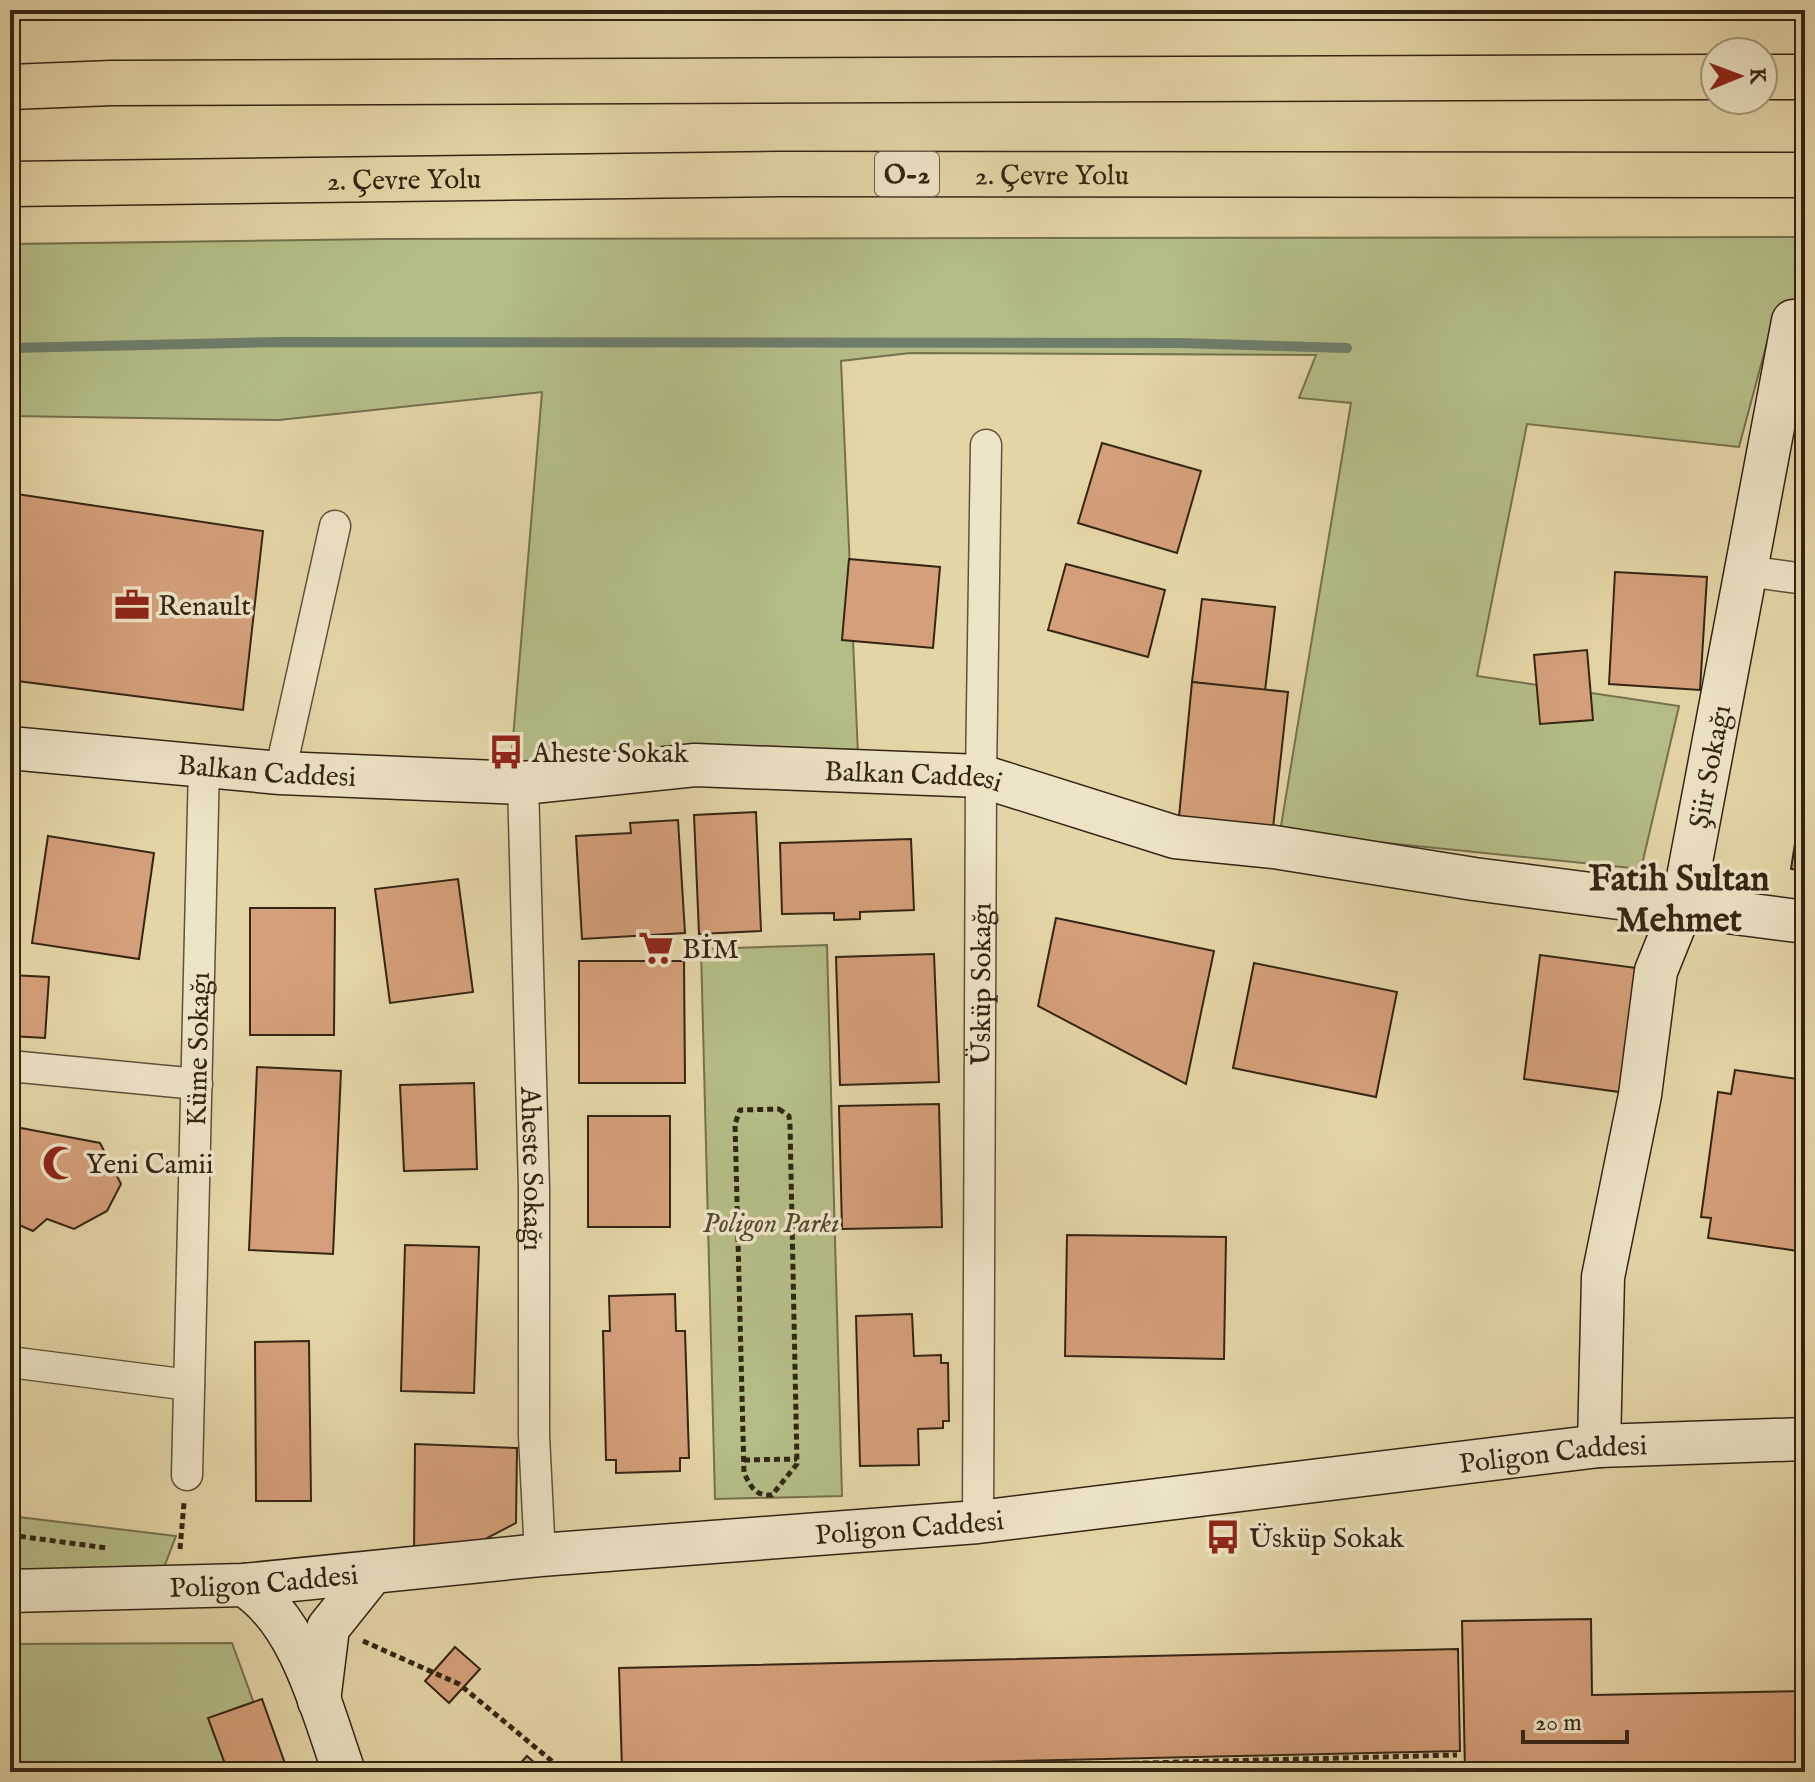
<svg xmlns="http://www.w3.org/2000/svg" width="1815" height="1782" font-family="'IM FELL English',serif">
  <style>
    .green { fill: #b5bd87; stroke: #74714e; stroke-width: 2 }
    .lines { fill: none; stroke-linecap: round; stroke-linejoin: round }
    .stream { stroke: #6e7e6c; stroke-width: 10 }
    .building { fill: #d49f7a; stroke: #342514; stroke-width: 2 }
    .street-casing { stroke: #605139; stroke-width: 33 }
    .secondary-casing { stroke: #342514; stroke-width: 45 }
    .highway-casing { stroke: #342514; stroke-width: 47 }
    .path { stroke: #342514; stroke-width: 5; stroke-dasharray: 6 4; stroke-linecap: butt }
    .street { stroke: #ede4c6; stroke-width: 30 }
    .secondary { stroke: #ede4c6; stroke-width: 42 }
    .highway { stroke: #e4d5a7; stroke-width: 44 }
    .labels { text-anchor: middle; stroke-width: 7; stroke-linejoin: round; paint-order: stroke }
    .shield { fill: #ede4c6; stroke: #6c5e49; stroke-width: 2 }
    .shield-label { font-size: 26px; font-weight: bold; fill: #342514 }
    .street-label { font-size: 28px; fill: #342514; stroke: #ede4c6 }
    .poi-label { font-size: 28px; fill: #342514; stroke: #ede4c6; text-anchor: start }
    .park-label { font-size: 28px; font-style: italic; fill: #544b31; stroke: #ede4c6 }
    .district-label { font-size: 36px; font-weight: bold; fill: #342514; stroke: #ede4c6 }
  </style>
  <rect width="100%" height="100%" fill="#e4d5a7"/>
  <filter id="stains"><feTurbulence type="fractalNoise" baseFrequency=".0025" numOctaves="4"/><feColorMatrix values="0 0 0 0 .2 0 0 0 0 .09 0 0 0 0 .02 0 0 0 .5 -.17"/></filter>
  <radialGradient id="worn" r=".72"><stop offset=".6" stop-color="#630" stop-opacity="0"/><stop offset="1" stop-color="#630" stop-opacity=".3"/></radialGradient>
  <g class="green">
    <path d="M1805,237V310L1776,309L1739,447L1527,424L1477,676L1679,706L1641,869L1280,832L1351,403L1299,398L1316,355L910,353L841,361L858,755L511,762L542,392L279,420L10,416V244L382,239Z"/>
    <path d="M827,945L842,1496L715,1499L701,949Z"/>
    <path d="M10,1516L176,1536L161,1575L10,1571Z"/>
    <path d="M232,1643L279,1772H10V1644Z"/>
  </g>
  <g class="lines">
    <path class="stream" d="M10,348L281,342L1180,343L1347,348"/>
  </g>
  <g class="building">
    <path d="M1102,443L1201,471L1177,553L1078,523Z"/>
    <path d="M10,493L263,531L243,710L10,680Z"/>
    <path d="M849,559L940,567L933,648L842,640Z"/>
    <path d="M1066,564L1165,590L1148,657L1048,630Z"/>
    <path d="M1615,572L1707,577L1700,690L1609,684Z"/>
    <path d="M1202,599L1275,607L1265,691L1192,682Z"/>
    <path d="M1587,650L1593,720L1540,724L1534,655Z"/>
    <path d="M1192,682L1288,692L1272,837L1178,827Z"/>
    <path d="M1805,781V871L1791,869Z"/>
    <path d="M756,812L761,931L699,934L694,815Z"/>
    <path d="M678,820L685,933L582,939L576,836L631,833L630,823Z"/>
    <path d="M48,836L154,853L139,959L32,943Z"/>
    <path d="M911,839L914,910L860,912V919L834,920V913L782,914L780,843Z"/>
    <path d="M458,879L473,992L390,1003L375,889Z"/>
    <path d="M250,908H335L334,1035H250Z"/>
    <path d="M1056,918L1214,951L1186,1084L1038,1006Z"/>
    <path d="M934,954L939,1082L840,1085L836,957Z"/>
    <path d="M1540,955L1644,969L1627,1093L1524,1079Z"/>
    <path d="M579,961H684L685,1083H579Z"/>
    <path d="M1254,963L1397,992L1376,1097L1233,1068Z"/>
    <path d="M10,975L49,977L45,1038L10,1036Z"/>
    <path d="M257,1067L341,1071L333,1254L249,1250Z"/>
    <path d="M1735,1070L1805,1080V1215L1798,1251L1708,1238L1711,1218L1701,1217L1718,1092L1731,1094Z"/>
    <path d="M474,1083L477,1169L404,1171L400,1085Z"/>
    <path d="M939,1104L942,1227L842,1229L839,1106Z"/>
    <rect x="588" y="1116" width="82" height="111"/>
    <path d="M21,1128L100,1143L121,1184L107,1211L74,1229L47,1219L33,1231L10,1221V1140Z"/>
    <path d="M1067,1235L1226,1237L1224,1359L1065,1356Z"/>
    <path d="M405,1245L479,1247L474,1393L401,1391Z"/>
    <path d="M675,1294L676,1331H685L689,1458H680V1471L616,1473V1460H606L603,1331H610L609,1296Z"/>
    <path d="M912,1314L914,1356L941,1355V1363H948L949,1421H943V1428L918,1429L919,1465L860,1466L856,1316Z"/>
    <path d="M309,1341L311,1501H256L255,1342Z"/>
    <path d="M415,1444L517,1448L516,1523L472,1546L414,1552Z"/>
    <path d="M1591,1619L1592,1695L1805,1691V1772H1465L1462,1621Z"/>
    <path d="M455,1647L480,1669L449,1703L425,1681Z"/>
    <path d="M1458,1649L1460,1751L622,1770L619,1668Z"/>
    <path d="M262,1699L288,1772H228L208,1718Z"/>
    <path d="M527,1756L545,1772H512Z"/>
  </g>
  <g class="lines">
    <g class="street-casing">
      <g id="street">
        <path d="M1746,571L1805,579"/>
        <path d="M280,773L335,526"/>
        <path id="s1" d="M523,783L534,1189V1436L540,1555"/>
        <path d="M10,1066L197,1084"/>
        <path d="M10,1362L189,1385"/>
        <path id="s2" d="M187,1475L204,766"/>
        <path id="s3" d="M978,1522L981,776L986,445"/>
      </g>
    </g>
    <g class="secondary-casing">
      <g id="secondary">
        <path id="s4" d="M10,748L280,773L523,783L695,765L981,776L1175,837L1274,847L1474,879L1805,922"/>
        <path id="s5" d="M1599,1446L1603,1277L1640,1095L1656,971L1683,904L1793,321"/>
        <path d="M244,1585C301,1621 322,1710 344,1772"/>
        <path id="s6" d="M10,1591L244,1585L540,1555L978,1522L1599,1446L1805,1439"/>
        <path d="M319,1701L328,1628L372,1573"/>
      </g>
    </g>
    <g class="highway-casing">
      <g id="highway">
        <path d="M1763,77H1805"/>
        <path d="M10,87L112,83L1715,77"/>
        <path id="s7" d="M10,184L778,174L1805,175"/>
      </g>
    </g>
    <g class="path">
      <path d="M779,1109L789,1116L790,1125L797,1464L772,1495C755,1496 751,1487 744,1473L735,1124L740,1110Z"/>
      <path d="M744,1460L797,1459"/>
      <path d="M10,1535L107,1548"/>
      <path d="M180,1549L184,1503"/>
      <path d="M363,1641L459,1684L565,1772"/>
      <path d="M1229,1762V1772"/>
      <path d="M793,1772L1457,1755"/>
    </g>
    <use href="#street" class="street"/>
    <use href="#secondary" class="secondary"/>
    <use href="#highway" class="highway"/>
  </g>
  <defs>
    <g id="office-bare" transform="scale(2.76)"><path d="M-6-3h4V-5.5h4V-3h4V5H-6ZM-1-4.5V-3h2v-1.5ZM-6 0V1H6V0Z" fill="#8f2418" stroke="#ede4c6" stroke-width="2.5" paint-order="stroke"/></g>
    <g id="bus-bare" transform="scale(2.76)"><path d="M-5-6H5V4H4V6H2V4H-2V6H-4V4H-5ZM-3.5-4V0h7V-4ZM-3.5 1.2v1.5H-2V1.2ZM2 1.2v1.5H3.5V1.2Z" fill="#8f2418" stroke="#ede4c6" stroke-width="2.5" paint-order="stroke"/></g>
    <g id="supermarket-bare" transform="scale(2.76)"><path d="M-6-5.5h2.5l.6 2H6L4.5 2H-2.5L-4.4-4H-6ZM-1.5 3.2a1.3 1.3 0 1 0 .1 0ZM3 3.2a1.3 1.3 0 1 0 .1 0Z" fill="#8f2418" stroke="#ede4c6" stroke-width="2.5" paint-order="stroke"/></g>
    <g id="mosque-bare" transform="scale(2.76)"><path d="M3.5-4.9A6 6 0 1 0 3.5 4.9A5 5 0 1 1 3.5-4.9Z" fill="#8f2418" stroke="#ede4c6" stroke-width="2.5" paint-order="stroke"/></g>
  </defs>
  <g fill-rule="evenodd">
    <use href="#office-bare" x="132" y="605"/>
    <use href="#bus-bare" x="506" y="752"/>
    <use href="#supermarket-bare" x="656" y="948"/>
    <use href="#mosque-bare" x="60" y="1163"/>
    <use href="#bus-bare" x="1223" y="1537"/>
  </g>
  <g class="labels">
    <rect class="shield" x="875" y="152" width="64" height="44" rx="6"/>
    <g class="shield-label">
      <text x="907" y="183">O-2</text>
    </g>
    <g class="street-label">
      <text dy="10" stroke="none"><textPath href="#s7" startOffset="1042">2. Çevre Yolu</textPath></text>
      <text dy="10" stroke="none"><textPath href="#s7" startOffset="394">2. Çevre Yolu</textPath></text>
      <text dy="10" stroke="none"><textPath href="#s5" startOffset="692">Şiir Sokağı</textPath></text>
      <text dy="10" stroke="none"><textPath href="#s4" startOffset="258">Balkan Caddesi</textPath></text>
      <text dy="10" stroke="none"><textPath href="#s4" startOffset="906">Balkan Caddesi</textPath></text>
      <text dy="10" stroke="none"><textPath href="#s3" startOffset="538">Üsküp Sokağı</textPath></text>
      <text dy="10" stroke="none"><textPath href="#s2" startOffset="426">Küme Sokağı</textPath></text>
      <text dy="10" stroke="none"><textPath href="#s1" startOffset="386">Aheste Sokağı</textPath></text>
      <text dy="10" stroke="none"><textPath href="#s6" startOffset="1550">Poligon Caddesi</textPath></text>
      <text dy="10" stroke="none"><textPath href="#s6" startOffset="902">Poligon Caddesi</textPath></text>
      <text dy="10" stroke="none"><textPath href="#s6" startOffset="254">Poligon Caddesi</textPath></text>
    </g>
    <g class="poi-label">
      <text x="158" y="615">Renault</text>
      <text x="532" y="762">Aheste Sokak</text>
      <text x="682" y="958">BİM</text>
      <text x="86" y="1173">Yeni Camii</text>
      <text x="1249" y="1547">Üsküp Sokak</text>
    </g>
    <g class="park-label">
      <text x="771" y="1232">Poligon Parkı</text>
    </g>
    <g class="district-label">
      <text x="1679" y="890">Fatih Sultan<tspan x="1679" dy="41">Mehmet</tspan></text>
    </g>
  </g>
  <rect width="1815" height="1782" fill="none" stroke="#e4d5a7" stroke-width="40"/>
  <rect x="12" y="12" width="1791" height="1758" fill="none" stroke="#342514" stroke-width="4"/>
  <rect x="20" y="20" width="1775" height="1742" fill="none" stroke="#342514" stroke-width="2"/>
  <g transform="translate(1739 76) rotate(89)"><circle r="38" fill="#ede4c6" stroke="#a3987f" stroke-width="2"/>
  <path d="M0-6L14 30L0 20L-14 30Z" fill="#8f2418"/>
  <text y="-12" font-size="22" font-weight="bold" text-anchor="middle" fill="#342514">K</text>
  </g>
  <path d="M1523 1730v12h104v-12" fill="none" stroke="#342514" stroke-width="4"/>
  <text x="1535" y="1730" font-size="24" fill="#342514" stroke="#ede4c6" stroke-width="6" paint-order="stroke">20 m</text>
  <rect width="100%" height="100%" filter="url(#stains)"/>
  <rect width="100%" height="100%" fill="url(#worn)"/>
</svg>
